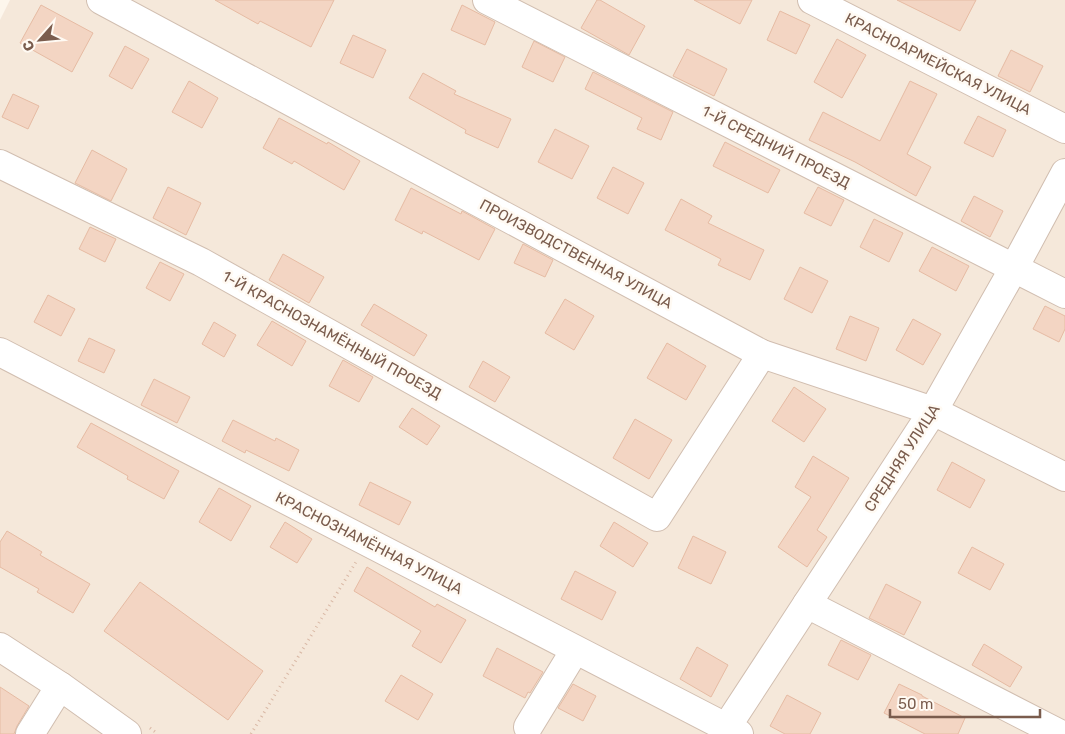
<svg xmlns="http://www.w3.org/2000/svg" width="1065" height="734" font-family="Rubik,sans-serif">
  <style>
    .residential { fill: #f5e8da }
    .building { fill: #f3d5c3; stroke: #e6bba3 }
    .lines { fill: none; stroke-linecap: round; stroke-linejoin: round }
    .minor-casing { stroke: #d1beb0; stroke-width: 30 }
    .path { stroke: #d9b8a5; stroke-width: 3; stroke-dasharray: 1 4; stroke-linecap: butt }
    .minor { stroke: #fff; stroke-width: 28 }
    .labels { text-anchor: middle; stroke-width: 5; stroke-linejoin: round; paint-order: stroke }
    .street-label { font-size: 15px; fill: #7a5c4d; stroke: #fffaf3 }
  </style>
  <rect width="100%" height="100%" fill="#fdf6ec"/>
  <path class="residential" d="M10,0H1065V734H0V20Z"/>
  <g class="building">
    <path d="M215,0H334L311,47L260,21L258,24Z"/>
    <path d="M597,0H600L645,26L629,55L581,28Z"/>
    <path d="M694,0H752L740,24Z"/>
    <path d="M897,0H976L960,31Z"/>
    <path d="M41,5L93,33L72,72L20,43Z"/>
    <path d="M462,5L495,22L485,45L451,30Z"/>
    <path d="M780,11L810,25L796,54L767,40Z"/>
    <path d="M353,35L386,50L373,78L340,63Z"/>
    <path d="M837,39L866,55L842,98L814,82Z"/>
    <path d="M534,41L565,57L553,82L522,67Z"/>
    <path d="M125,46L149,59L132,89L109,76Z"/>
    <path d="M687,49L727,69L714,96L673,76Z"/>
    <path d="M1011,50L1043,66L1030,92L998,76Z"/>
    <path d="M593,72L673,112L661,140L637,129L642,118L585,89Z"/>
    <path d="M423,73L456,91L454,94L511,119L498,148L465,133L466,130L409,98Z"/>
    <path d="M189,81L218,98L202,128L172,112Z"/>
    <path d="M910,81L937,94L907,154L931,167L916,196L855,162L809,140L823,112L880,141Z"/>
    <path d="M13,94L39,106L28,129L2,117Z"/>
    <path d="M978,116L1006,130L993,157L964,143Z"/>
    <path d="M279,118L327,144L328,142L360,161L344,190L294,161L292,164L263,148Z"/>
    <path d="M555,129L589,146L572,179L538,162Z"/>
    <path d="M725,142L780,170L768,193L713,166Z"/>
    <path d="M92,150L127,169L111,201L75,183Z"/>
    <path d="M613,167L644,183L628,214L597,198Z"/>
    <path d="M168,187L201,203L186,235L153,218Z"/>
    <path d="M818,187L844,200L831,226L804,213Z"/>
    <path d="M411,188L461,214L462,211L495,229L479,260L423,231L422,234L395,220Z"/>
    <path d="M974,196L1003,211L990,237L961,221Z"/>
    <path d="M681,199L712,216L708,223L764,250L750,280L718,265L721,259L665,230Z"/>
    <path d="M874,219L903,233L889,262L860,247Z"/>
    <path d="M90,227L116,239L105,262L79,249Z"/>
    <path d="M523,244L553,260L545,277L514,263Z"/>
    <path d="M932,247L969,266L956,291L919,271Z"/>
    <path d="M283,254L324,277L309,303L269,280Z"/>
    <path d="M160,262L184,274L170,301L146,288Z"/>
    <path d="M800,267L828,281L812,313L784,299Z"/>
    <path d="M48,295L75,309L61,336L34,322Z"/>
    <path d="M565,299L594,316L574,350L545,333Z"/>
    <path d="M374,304L427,335L414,356L361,325Z"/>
    <path d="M1045,306L1065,316V329L1059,342L1033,329Z"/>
    <path d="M850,316L879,328L866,361L836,349Z"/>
    <path d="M913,319L941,334L923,365L896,350Z"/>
    <path d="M272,321L306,341L292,366L257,345Z"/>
    <path d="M214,322L236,335L224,357L202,344Z"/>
    <path d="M89,338L115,350L104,373L78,361Z"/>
    <path d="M667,343L706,366L686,400L647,378Z"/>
    <path d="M343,360L373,377L359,402L329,386Z"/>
    <path d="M483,361L510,377L495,402L469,387Z"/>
    <path d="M154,379L190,397L177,423L141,405Z"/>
    <path d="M794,387L826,409L804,442L772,421Z"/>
    <path d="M412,408L440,426L427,445L399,427Z"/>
    <path d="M635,419L672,440L649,479L613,458Z"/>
    <path d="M233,420L275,441L276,438L299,450L289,471L246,450L245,453L222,441Z"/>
    <path d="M91,423L179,471L164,499L127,479L128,476L77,447Z"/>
    <path d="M813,456L849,478L817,530L827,537L807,567L778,547L811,497L795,487Z"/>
    <path d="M952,462L985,480L970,508L937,490Z"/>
    <path d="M370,482L411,502L399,525L359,505Z"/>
    <path d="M219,488L251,506L231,541L199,522Z"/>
    <path d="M285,522L312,539L297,563L270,547Z"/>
    <path d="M614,522L648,543L633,567L600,546Z"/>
    <path d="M7,531L42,552L40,555L90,584L73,613L37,592L39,589L0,567V542Z"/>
    <path d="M693,536L726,552L711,584L678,568Z"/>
    <path d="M972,547L1004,564L990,590L958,573Z"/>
    <path d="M367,567L435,607L437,604L466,620L441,663L412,646L421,631L354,591Z"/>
    <path d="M575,571L616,592L602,620L561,599Z"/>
    <path d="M140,582L263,671L228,720L104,631Z"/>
    <path d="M886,584L921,602L904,635L869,618Z"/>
    <path d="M841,640L871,655L858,680L828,665Z"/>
    <path d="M984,644L1022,667L1010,687L972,665Z"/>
    <path d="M697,647L728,665L711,697L680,679Z"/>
    <path d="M497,648L543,672L530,693L528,692L525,698L483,676Z"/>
    <path d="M401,675L433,694L418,720L385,701Z"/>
    <path d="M573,684L596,696L583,721L558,708Z"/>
    <path d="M899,684L922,695V696L965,718L958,734H925L884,713Z"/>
    <path d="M0,687L29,706L17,726L14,734H0Z"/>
    <path d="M787,695L821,713L810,734H785L770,726Z"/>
  </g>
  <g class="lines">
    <g class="minor-casing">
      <g id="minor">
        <path d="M101,0L762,354L933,411L1065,477"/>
        <path d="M487,0L1065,294"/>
        <path d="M812,0L1065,129"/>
        <path d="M0,164L201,262L657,517L762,354"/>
        <path d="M0,352L739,734"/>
        <path d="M807,604L1060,734"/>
        <path d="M0,647L60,686L127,734"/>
        <path d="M528,727L575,650"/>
        <path d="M30,734L60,686"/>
        <path d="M729,734L726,728L933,411L1014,268L1065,173"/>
      </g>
    </g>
    <g class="path">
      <path d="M150,728L158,734"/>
      <path d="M251,734L356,562"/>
    </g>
    <use href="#minor" class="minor"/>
  </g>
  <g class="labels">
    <g class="street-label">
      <text transform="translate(938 64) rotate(27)" y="5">КРАСНОАРМЕЙСКАЯ УЛИЦА</text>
      <text transform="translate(776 147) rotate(27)" y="5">1-Й СРЕДНИЙ ПРОЕЗД</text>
      <text transform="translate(576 254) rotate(28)" y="5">ПРОИЗВОДСТВЕННАЯ УЛИЦА</text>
      <text transform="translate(332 335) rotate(29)" y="5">1-Й КРАСНОЗНАМЁННЫЙ ПРОЕЗД</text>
      <text transform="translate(902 458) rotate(-57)" y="5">СРЕДНЯЯ УЛИЦА</text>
      <text transform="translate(369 543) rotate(27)" y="5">КРАСНОЗНАМЁННАЯ УЛИЦА</text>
    </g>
  </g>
  <g transform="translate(40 40) rotate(243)" stroke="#fffaf3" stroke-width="4" paint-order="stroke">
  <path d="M0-4L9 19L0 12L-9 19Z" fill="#7a5c4d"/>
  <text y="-8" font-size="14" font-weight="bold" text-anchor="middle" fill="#7a5c4d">С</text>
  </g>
  <path d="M890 709v8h150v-8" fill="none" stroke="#7a5c4d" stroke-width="2.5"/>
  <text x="898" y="709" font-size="15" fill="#7a5c4d" stroke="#fffaf3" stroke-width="4" paint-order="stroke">50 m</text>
</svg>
